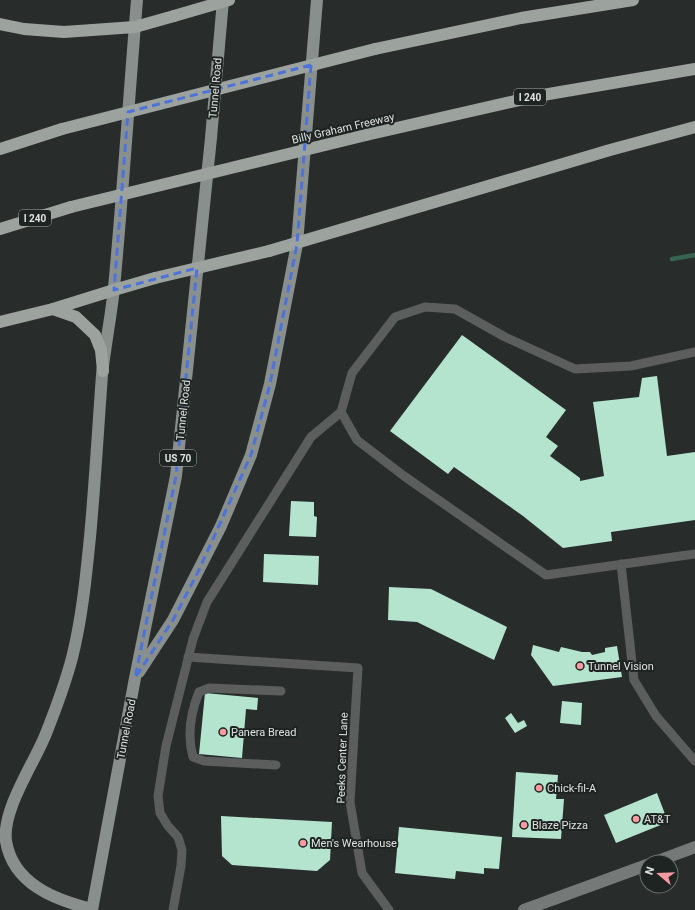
<svg xmlns="http://www.w3.org/2000/svg" width="695" height="910" font-family="Roboto,sans-serif">
  <style>
    .lines { fill: none; stroke-linecap: round; stroke-linejoin: round }
    .stream { stroke: #376351; stroke-width: 4.5 }
    .building { fill: #b4e4ce }
    .lane { stroke: #5b5e5d; stroke-width: 9 }
    .secondary { stroke: #757a78; stroke-width: 12 }
    .primary { stroke: #898f8c; stroke-width: 12 }
    .highway { stroke: #9ca39f; stroke-width: 12 }
    .highway-bridge { stroke: #9ca39f; stroke-width: 12 }
    .marked { fill: none; stroke: #4d73da; stroke-width: 3; stroke-dasharray: 8 5; stroke-linejoin: round }
    .poi-dot { fill: #f49aa0; stroke: #1e2421; stroke-width: 1.5 }
    .labels { text-anchor: middle; stroke-width: 4; stroke-linejoin: round; paint-order: stroke }
    .shield { fill: #1e2421; stroke: #a4a8a6; stroke-width: 1 }
    .shield-label { font-size: 10px; font-weight: bold; fill: #dee1df }
    .street-label { font-size: 11px; fill: #dee1df; stroke: #1e2421 }
    .poi-label { font-size: 11px; fill: #dee1df; stroke: #1e2421; text-anchor: start }
  </style>
  <rect width="100%" height="100%" fill="#282d2b"/>
  <g class="lines">
    <path class="stream" d="M672,259L695,255"/>
  </g>
  <g class="building">
    <path d="M462,335L566,410L546,437L558,446L550,456L580,478V481L604,476L593,402L639,397L642,378L657,376L667,456L695,452V520L611,532L612,541L563,548L523,516L454,467L448,474L390,431Z"/>
    <path d="M291,501L314,502V516L317,517L316,537L289,536Z"/>
    <path d="M264,554L319,556L318,585L263,582Z"/>
    <path d="M389,587L431,589L507,627L494,660L417,622L388,620Z"/>
    <path d="M533,645L559,652L561,647L582,652H590L592,655L605,652V648L617,646L622,677L553,686L531,655Z"/>
    <path d="M205,693L258,698L257,710L246,709L242,758L199,754Z"/>
    <path d="M562,701L582,703L581,725L560,723Z"/>
    <path d="M511,713L518,723L524,720L527,726L515,733L505,718Z"/>
    <path d="M516,772L558,775L556,799H564L561,839L512,837Z"/>
    <path d="M657,793L668,822L616,843L604,815Z"/>
    <path d="M221,816L332,822L330,860L317,871L232,865L222,856Z"/>
    <path d="M399,827L502,837L499,869L484,868V874L456,871L455,879L395,873Z"/>
  </g>
  <g class="lines">
    <g class="lane">
      <path d="M341,412L352,373L395,317L425,307L455,309L505,337L575,369L631,366L695,352"/>
      <path d="M621,564L634,680L656,716L695,761"/>
      <path d="M188,657L358,668L350,802L362,873L389,910"/>
      <path d="M276,765L204,761L193,757C187,736 191,712 199,692L209,688L281,691"/>
      <path d="M173,910L181,866L182,850L178,837L168,826L160,813L158,796L166,746L193,639L207,602L311,437L341,412L357,440L404,476L546,575L695,554"/>
    </g>
    <g class="secondary">
      <path d="M655,862L695,847"/>
      <path d="M524,910L647,865"/>
    </g>
    <g class="primary">
      <path d="M139,672L173,620L221,526L251,455L270,384L297,244L317,0"/>
      <path d="M92,909C55,900 13,884 6,841C2,810 33,765 45,736C55,711 65,684 72,658C82,618 86,577 90,537C95,483 98,429 102,375C105,346 111,317 114,288C123,192 129,96 137,0"/>
      <path d="M92,910L135,678L176,476L211,138L223,0"/>
    </g>
    <g class="highway">
      <path d="M0,24L24,29L64,32L135,27L174,16"/>
      <path d="M375,49L521,18L633,0"/>
      <path d="M366,135L537,96L695,69"/>
      <path d="M0,149L62,129"/>
      <path d="M0,229L71,207"/>
      <path d="M269,251L610,150L695,127"/>
      <path d="M53,309L76,317L95,335L101,350L103,371"/>
      <path d="M0,322L53,309L114,290L155,278"/>
    </g>
    <g class="highway-bridge">
      <path d="M174,16L229,0"/>
      <path d="M62,129L375,49"/>
      <path d="M71,207L366,135"/>
      <path d="M155,278L269,251"/>
    </g>
  </g>
  <path class="marked" d="M311,65L297,244L270,384L251,455L198,572L173,620L135,678L176,476L197,268L114,290L128,112Z"/>
  <g class="poi-dot">
    <circle cx="580" cy="666" r="4"/>
    <circle cx="223" cy="732" r="4"/>
    <circle cx="539" cy="788" r="4"/>
    <circle cx="636" cy="819" r="4"/>
    <circle cx="524" cy="825" r="4"/>
    <circle cx="303" cy="843" r="4"/>
  </g>
  <g class="labels">
    <g class="shield">
      <rect x="514" y="89" width="32" height="16" rx="3"/>
      <rect x="19" y="210" width="32" height="16" rx="3"/>
      <rect x="160" y="450" width="36" height="16" rx="3"/>
    </g>
    <g class="shield-label">
      <text x="530" y="101">I 240</text>
      <text x="35" y="222">I 240</text>
      <text x="178" y="462">US 70</text>
    </g>
    <g class="street-label">
      <text transform="translate(215 88) rotate(-85)" y="4">Tunnel Road</text>
      <text transform="translate(343 128) rotate(-13)" y="4">Billy Graham Freeway</text>
      <text transform="translate(183 410) rotate(-84)" y="4">Tunnel Road</text>
      <text transform="translate(126 729) rotate(-79)" y="4">Tunnel Road</text>
      <text transform="translate(342 758) rotate(-88)" y="4">Peeks Center Lane</text>
    </g>
    <g class="poi-label">
      <text x="588" y="670">Tunnel Vision</text>
      <text x="231" y="736">Panera Bread</text>
      <text x="547" y="792">Chick-fil-A</text>
      <text x="644" y="823">AT&amp;T</text>
      <text x="532" y="829">Blaze Pizza</text>
      <text x="311" y="847">Men's Wearhouse</text>
    </g>
  </g>
  <g transform="translate(659 874) rotate(289)"><circle r="19" fill="#1e2421" stroke="#6b706d"/>
  <path d="M0-3L7 15L0 10L-7 15Z" fill="#f49aa0"/>
  <text y="-6" font-size="11" font-weight="bold" text-anchor="middle" fill="#dee1df">N</text>
  </g>
</svg>
